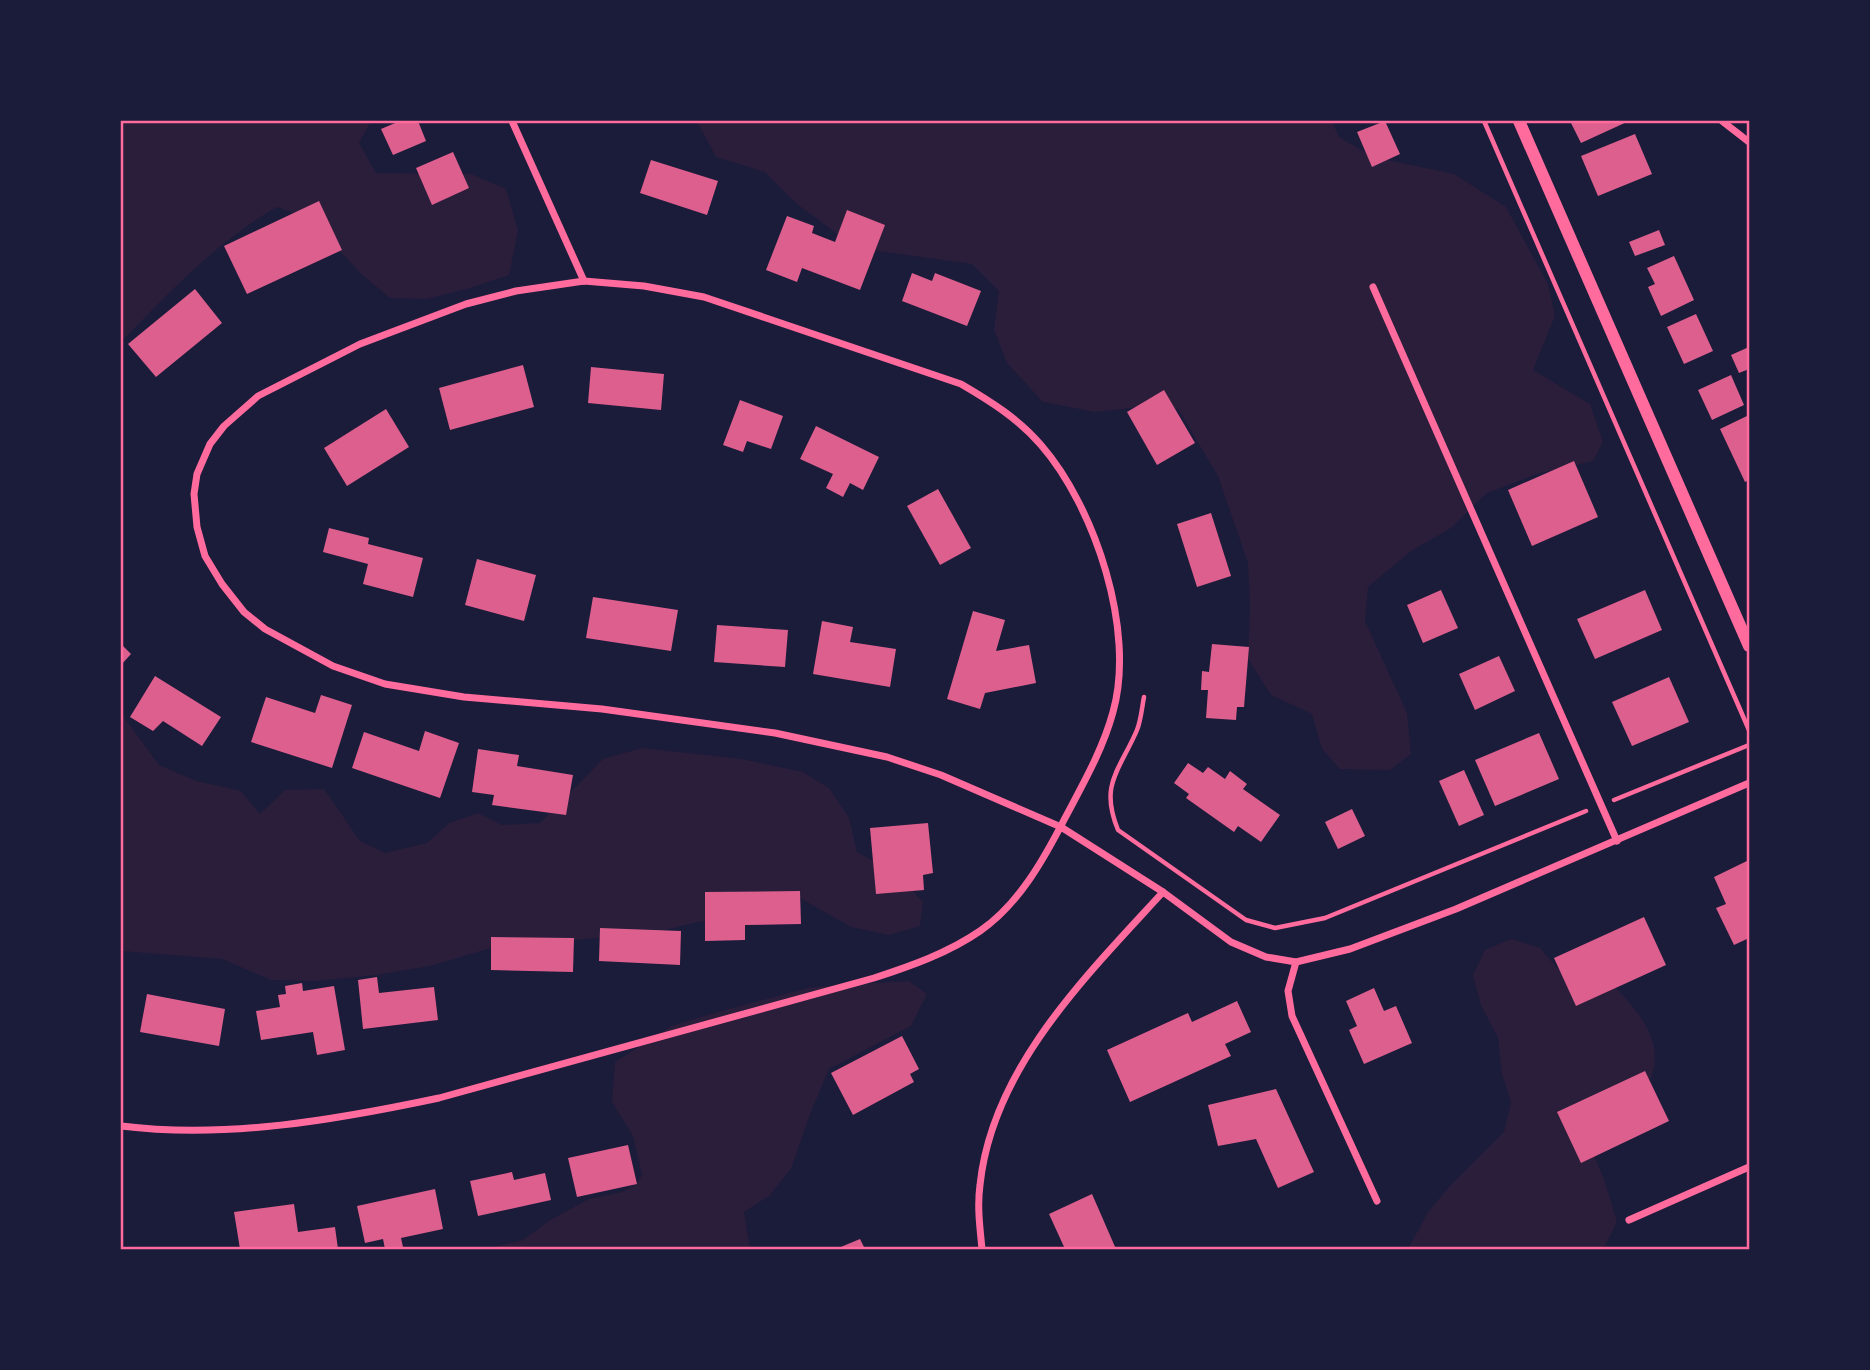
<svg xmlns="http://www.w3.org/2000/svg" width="1870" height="1370" font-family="Figtree,sans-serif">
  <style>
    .green { fill: #2a1e3b }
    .building { fill: #dd5f8e }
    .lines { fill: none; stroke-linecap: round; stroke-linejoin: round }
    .path { stroke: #ff6b9d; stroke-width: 4.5 }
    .minor { stroke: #ff6b9d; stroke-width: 7 }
    .tertiary { stroke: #ff6b9d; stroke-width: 12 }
    .neatline { fill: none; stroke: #ff6b9d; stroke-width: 2.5 }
  </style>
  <rect width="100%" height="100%" fill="#1b1b3a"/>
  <g class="green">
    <path d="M121,121H371L359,143L376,173L471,174L506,189L518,231L509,275L470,288L427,299L390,298L360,273L312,220L277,207C217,241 169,293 121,342Z"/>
    <path d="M697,121H1332L1339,137L1373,157L1454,174L1506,207L1548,284L1555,316L1533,370L1590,404L1603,442L1593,461L1537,474L1487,493L1451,528L1411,551L1368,587L1365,621L1407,713L1411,754L1390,770L1340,769L1322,749L1312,714L1271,695L1248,659L1250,606L1248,563L1218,476L1178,409L1140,407L1095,412L1043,402L1007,363L994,330L999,291L972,264L856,248L797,204L765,172L716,157Z"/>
    <path d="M121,713L159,765L196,781L241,791L260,814L285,790L324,789L360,841L385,853L427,843L449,823L478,813L502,825L540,823L603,759L642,748L742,759L803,772L829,788L849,818L857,852L896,873L923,902L920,926L889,935L851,927L800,898L753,899L732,918L697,922L658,932L491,948L430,966L377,975L316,981L271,980L222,959L121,951Z"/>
    <path d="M1511,939L1540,948L1559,970L1579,983L1613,985C1636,1009 1664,1038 1652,1075C1648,1090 1600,1126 1586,1138L1604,1179L1617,1222L1605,1246L1596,1249H1408L1428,1212L1448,1188L1504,1132L1511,1102L1502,1074L1498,1038L1481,1005L1473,975L1485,950Z"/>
    <path d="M909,981L927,994L911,1026L829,1069L810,1114L791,1169L769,1196L744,1212L750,1249H440L449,1247L486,1249L523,1240L550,1220L589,1199L622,1192L637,1183L642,1175L633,1136L612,1102L615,1062L671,1026L732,1008L812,987Z"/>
  </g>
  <g class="building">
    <path d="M400,121H418L426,141L393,155L381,129Z"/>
    <path d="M1385,121L1400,154L1372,167L1357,132Z"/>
    <path d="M1570,121H1629L1581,143Z"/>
    <path d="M1635,134L1652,174L1598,196L1581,156Z"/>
    <path d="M453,152L469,188L432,205L416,168Z"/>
    <path d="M651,160L718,181L707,215L640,193Z"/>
    <path d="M319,201L342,250L247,294L224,246Z"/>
    <path d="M847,210L885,225L860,290L802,268L797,282L766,270L787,216L814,226L812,233L835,242Z"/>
    <path d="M1659,230L1665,245L1635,256L1629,242Z"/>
    <path d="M1674,256L1694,300L1661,316L1648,287L1655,284L1647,268Z"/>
    <path d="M912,273L932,281L935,273L981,291L967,326L902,301Z"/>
    <path d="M195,289L222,323L156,377L128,344Z"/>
    <path d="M1696,314L1713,351L1684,364L1667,327Z"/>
    <path d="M1749,347V369L1739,373L1731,355Z"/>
    <path d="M523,365L534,407L450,430L439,388Z"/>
    <path d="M591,367L664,374L661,410L588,403Z"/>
    <path d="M1731,375L1744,405L1712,420L1698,390Z"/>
    <path d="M1164,390L1195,443L1157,465L1127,412Z"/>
    <path d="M740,400L783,416L771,449L747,441L743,452L723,445Z"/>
    <path d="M386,409L409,447L347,486L324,448Z"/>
    <path d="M1749,415V480L1745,482L1720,429Z"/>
    <path d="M816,426L879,457L863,490L850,483L843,497L826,488L833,474L800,459Z"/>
    <path d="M1574,461L1598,517L1532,546L1508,490Z"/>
    <path d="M938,489L971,548L940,565L907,506Z"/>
    <path d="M1211,513L1231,576L1197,587L1177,524Z"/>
    <path d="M329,528L369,538L368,544L423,558L413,597L363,584L368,564L323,552Z"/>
    <path d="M477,559L536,575L524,621L465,605Z"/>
    <path d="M1441,590L1458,628L1423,643L1407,605Z"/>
    <path d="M1645,590L1662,630L1595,659L1577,619Z"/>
    <path d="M593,597L678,610L671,651L586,638Z"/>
    <path d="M973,611L1005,620L996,651L1029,645L1036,683L985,693L980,709L947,699Z"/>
    <path d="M822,621L853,627L850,642L896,649L890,687L813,674Z"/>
    <path d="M717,625L788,630L785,667L714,662Z"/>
    <path d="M121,644L131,654L121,665Z"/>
    <path d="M1212,644L1249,647L1244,707H1237L1236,720L1206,718L1208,690H1201L1202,671L1209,672Z"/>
    <path d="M1499,656L1515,691L1475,710L1459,674Z"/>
    <path d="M155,676L221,717L202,746L163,721L153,731L130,717Z"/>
    <path d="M1669,677L1689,722L1632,746L1612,702Z"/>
    <path d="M321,695L352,705L332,768L251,742L266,697L315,713Z"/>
    <path d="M425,731L459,743L440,798L352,768L364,732L419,751Z"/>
    <path d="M1539,733L1559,779L1495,806L1475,760Z"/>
    <path d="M478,749L519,755L517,766L573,775L566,815L492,805L494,795L472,792Z"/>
    <path d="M1188,763L1203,773L1208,767L1225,779L1230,771L1247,784L1243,789L1280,815L1261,842L1238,826L1234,832L1186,798L1189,794L1174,783Z"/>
    <path d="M1464,770L1484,815L1459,826L1439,781Z"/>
    <path d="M1352,809L1365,836L1338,849L1325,822Z"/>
    <path d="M928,823L933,873L923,875L924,890L876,894L870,828Z"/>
    <path d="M1749,860V938L1734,945L1716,908L1726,904L1714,877Z"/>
    <path d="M800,891L801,924L745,925V940L705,941V892Z"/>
    <path d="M1644,917L1666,965L1576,1006L1554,958Z"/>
    <path d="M600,928L681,931L680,965L599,961Z"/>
    <path d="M491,937L574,938L573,972L491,970Z"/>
    <path d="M377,977L379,993L434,987L438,1020L363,1029L358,980Z"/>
    <path d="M302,983L303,991L334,986L345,1050L317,1055L313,1032L261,1040L256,1011L280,1007L278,995L286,994L285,986Z"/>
    <path d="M1374,988L1384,1011L1396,1006L1412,1043L1364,1064L1349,1030L1357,1026L1346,1001Z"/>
    <path d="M147,994L225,1009L219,1046L140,1032Z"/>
    <path d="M1237,1001L1251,1032L1225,1044L1231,1056L1130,1102L1107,1050L1188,1013L1192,1022Z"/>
    <path d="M902,1036L919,1069L910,1074L914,1082L853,1115L831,1073Z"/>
    <path d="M1645,1071L1669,1121L1581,1163L1557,1112Z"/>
    <path d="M1276,1089L1314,1172L1278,1188L1256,1139L1218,1146L1208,1105Z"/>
    <path d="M628,1145L637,1184L577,1197L568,1158Z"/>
    <path d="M512,1172L514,1180L545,1173L551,1200L478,1216L470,1181Z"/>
    <path d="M435,1189L443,1229L401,1238L403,1247L391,1249H385L383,1239L365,1243L357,1206Z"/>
    <path d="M1092,1194L1116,1249H1065L1049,1214Z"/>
    <path d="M294,1204L298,1232L335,1227L338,1249H240L234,1212Z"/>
    <path d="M860,1239L865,1249H836Z"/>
  </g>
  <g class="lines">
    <g class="path">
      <path d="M1484,121L1749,730"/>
      <path d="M1144,697C1142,707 1141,720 1137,730C1120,770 1099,784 1118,830L1246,920L1275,928L1325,918L1586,811"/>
      <path d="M1614,800L1749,745"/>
    </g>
    <g class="minor">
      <path d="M512,121L584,281"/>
      <path d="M1722,121L1749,142"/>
      <path d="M1373,287L1617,841"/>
      <path d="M1296,962L1288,991L1292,1016L1377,1201"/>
      <path d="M121,1126C227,1139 335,1120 439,1098L874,978C911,966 948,953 980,931C1019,904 1044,859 1065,818C1083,784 1103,749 1113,712C1136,631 1095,507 1041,445C1019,419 990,401 961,384L704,297L644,286L584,281L516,291L466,304L360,344L258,396L224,426L210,444L197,474L194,494L197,527L205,556L222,584L244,612L265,629L333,666L385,684L464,697L602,709L775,733L887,757L941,775L1061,827L1163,892L1231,942L1266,957L1296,962L1350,949L1456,909L1749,783"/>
      <path d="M1629,1220L1749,1167"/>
      <path d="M982,1249C980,1228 977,1207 980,1185C992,1068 1087,975 1163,892"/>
    </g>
    <path class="tertiary" d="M1519,121L1749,646"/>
  </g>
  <rect width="1870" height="1370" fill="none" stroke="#1b1b3a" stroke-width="245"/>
  <rect x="122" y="122" width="1626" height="1126" class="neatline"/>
</svg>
